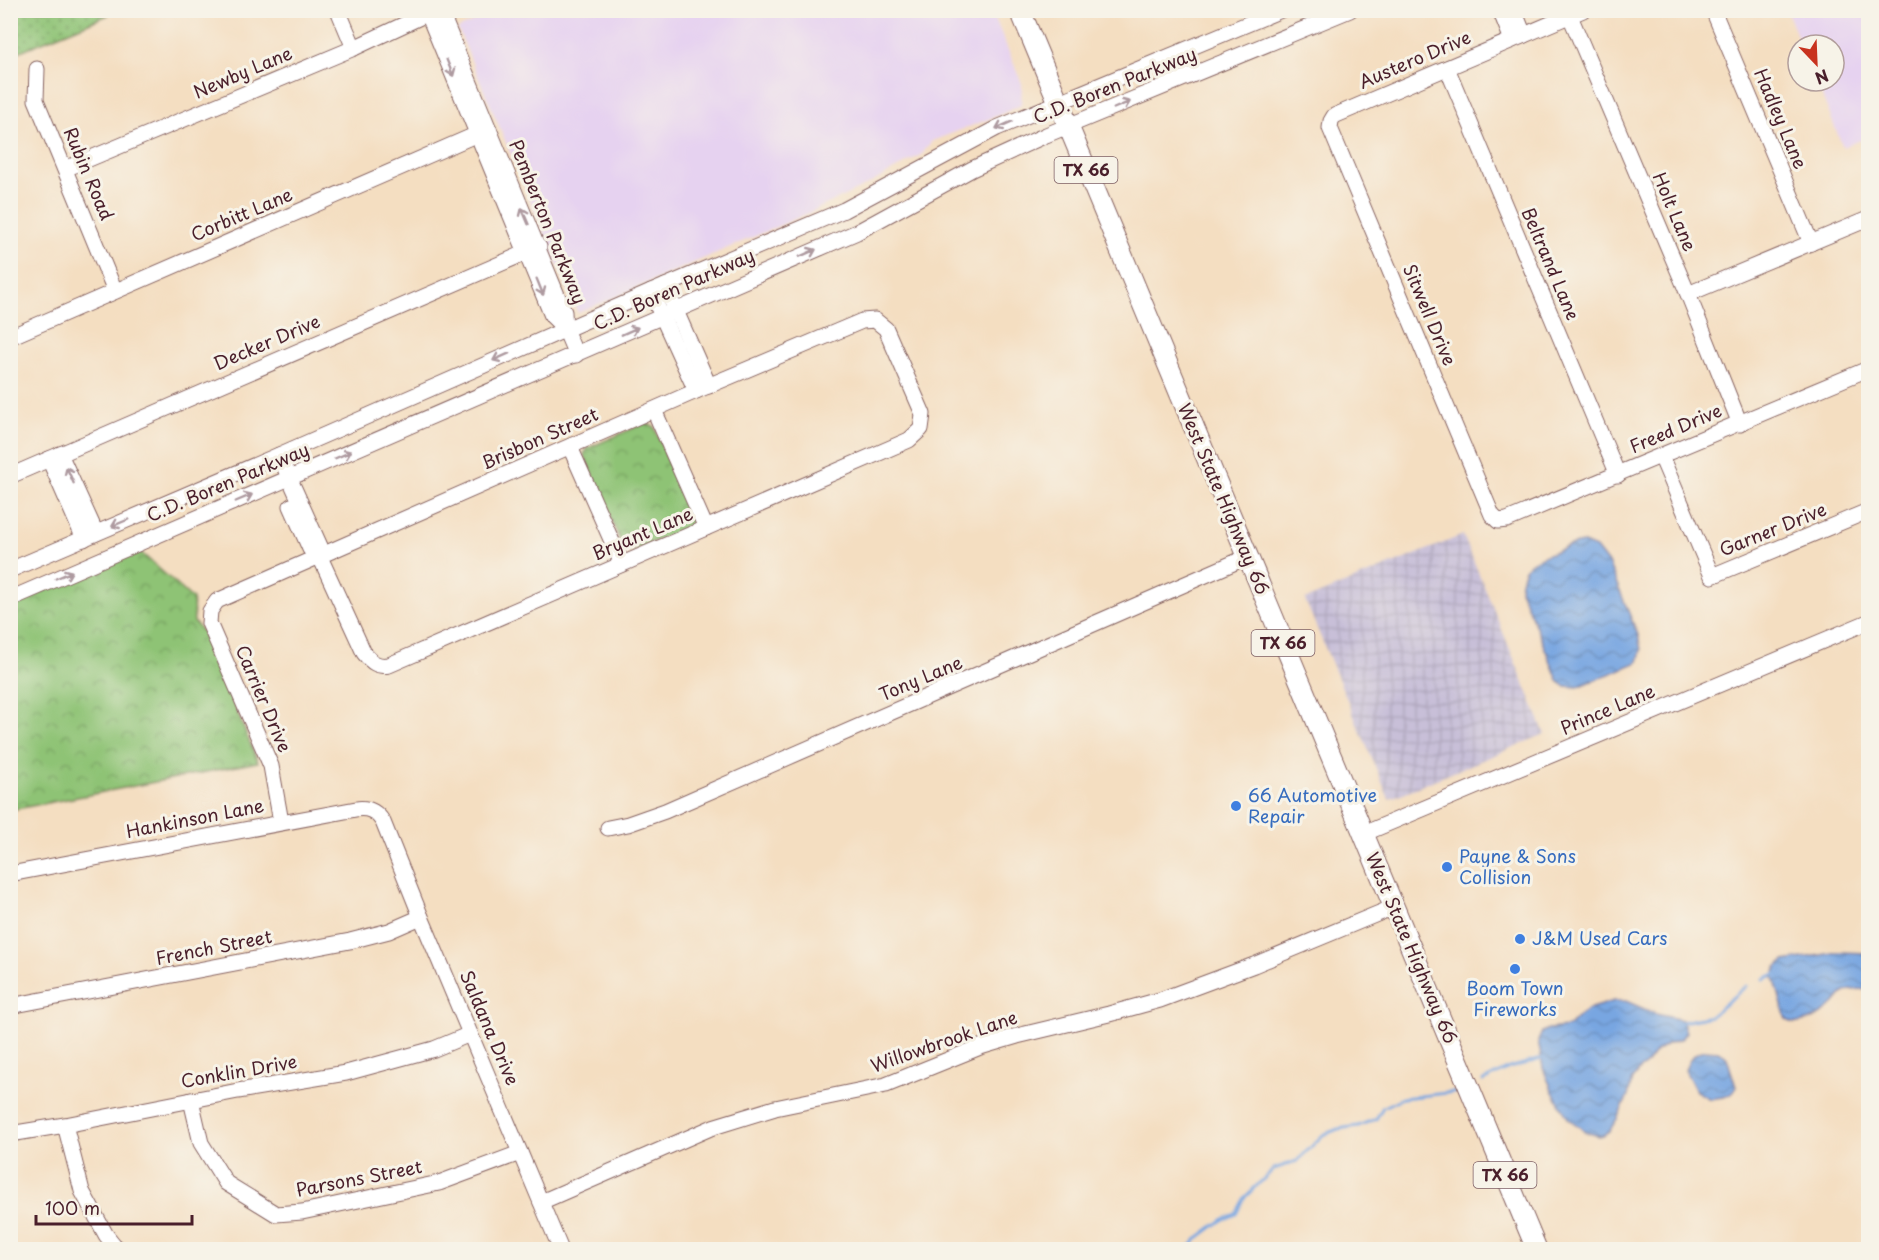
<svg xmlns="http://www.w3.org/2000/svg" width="1879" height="1260" font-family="'Playpen Sans',sans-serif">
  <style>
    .built { fill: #e6d2f0 }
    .industrial { fill: url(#industrial-grid) }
    .grass { fill: url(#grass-dots); stroke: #6c7150; stroke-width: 1.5 }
    .park { fill: url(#park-crowns); stroke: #6c7150; stroke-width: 1.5 }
    .water { fill: url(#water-waves); stroke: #616286; stroke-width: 1.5 }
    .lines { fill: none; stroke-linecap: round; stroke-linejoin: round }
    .stream { stroke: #78a6e1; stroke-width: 3 }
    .minor-casing { stroke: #866260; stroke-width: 17 }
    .major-casing { stroke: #866260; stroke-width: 22 }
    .minor { stroke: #fff; stroke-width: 15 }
    .major { stroke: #fff; stroke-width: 20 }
    .oneway { stroke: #ae9aa0 }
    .shop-dot { fill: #3f7fe0; stroke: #f7f3e8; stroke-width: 2 }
    .labels { text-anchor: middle; stroke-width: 6; stroke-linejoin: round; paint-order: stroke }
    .shield { fill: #f7f3e8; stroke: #7e5f64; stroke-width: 1.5 }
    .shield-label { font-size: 16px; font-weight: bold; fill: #4a1f2b }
    .street-label { font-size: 18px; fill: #4a1f2b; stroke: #f7f3e8 }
    .shop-label { font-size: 18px; fill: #366cbe; stroke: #f7f3e8; text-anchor: start }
  </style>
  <defs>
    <pattern id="industrial-grid" width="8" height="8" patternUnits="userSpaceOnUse" patternTransform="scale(1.5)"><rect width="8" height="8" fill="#c8bfd8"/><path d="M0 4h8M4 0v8" fill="none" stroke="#ada4ba"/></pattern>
    <pattern id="grass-dots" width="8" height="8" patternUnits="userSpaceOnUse" patternTransform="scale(1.5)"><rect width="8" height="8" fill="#8ec375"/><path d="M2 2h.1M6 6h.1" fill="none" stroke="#769e60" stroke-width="1.8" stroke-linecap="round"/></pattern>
    <pattern id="park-crowns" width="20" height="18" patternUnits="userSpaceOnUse" patternTransform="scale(1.5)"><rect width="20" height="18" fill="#8ec375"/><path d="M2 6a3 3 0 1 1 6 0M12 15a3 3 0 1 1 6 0" fill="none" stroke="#769e60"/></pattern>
    <pattern id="water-waves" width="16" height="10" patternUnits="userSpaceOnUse" patternTransform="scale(1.5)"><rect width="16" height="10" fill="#78a6e1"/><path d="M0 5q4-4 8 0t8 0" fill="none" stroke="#6487b7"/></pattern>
  </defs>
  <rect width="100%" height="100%" fill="#f7f3e8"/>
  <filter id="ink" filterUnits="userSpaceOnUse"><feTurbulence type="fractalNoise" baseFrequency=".0167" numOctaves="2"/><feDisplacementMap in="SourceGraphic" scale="12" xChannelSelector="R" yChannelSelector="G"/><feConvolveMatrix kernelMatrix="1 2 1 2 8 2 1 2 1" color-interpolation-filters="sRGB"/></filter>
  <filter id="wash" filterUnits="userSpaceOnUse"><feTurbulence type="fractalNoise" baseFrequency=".008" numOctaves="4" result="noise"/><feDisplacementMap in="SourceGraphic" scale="24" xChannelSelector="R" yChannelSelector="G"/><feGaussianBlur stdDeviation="1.35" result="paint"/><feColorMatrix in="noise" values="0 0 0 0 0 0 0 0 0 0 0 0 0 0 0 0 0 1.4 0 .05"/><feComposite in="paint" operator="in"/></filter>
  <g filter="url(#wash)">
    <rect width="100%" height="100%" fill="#f4dec1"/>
    <g class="built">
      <path d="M499,10L992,11L1022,84L1021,105L999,115L932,141L922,154L871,183L813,211L578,313L458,29Z"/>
      <path d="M1787,11H1868V137L1843,147L1816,81H1834V45H1801Z"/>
    </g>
    <path class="industrial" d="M1463,535L1545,734L1389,799L1305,600Z"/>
    <path class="grass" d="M11,10H106L108,15L11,55Z"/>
    <g class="park">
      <path d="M645,423L654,426L693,521L689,527L632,551L623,548L584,454L588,448Z"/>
      <path d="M137,549L193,599L194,622L204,633L258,762L11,810V605Z"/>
    </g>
    <g class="water">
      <path d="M1584,543L1596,548L1609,565L1638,635L1641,650L1638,662L1578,687L1565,686L1559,682L1520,589C1522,561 1534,560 1556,551C1566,547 1573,544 1584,543Z"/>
      <path d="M1839,952L1868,953V990C1862,989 1852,989 1845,992C1840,995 1837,1001 1832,1006C1822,1015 1797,1030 1786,1019L1774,977L1777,967L1784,961Z"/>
      <path d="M1614,1001H1626L1656,1014L1682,1020L1686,1032L1681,1039L1667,1044L1656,1051L1645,1066L1640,1069L1632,1079L1628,1096L1617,1119L1609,1131L1603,1135L1599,1136L1586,1132L1568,1118L1553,1092L1543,1068L1540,1050L1538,1041L1542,1032L1548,1029L1568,1027L1580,1015L1591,1008Z"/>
      <path d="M1704,1050L1718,1051L1723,1054L1727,1058L1736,1087C1731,1098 1721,1097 1710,1099L1696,1091L1685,1070C1689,1060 1693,1053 1704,1050Z"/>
    </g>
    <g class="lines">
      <g class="stream">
        <path d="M1764,979L1778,973"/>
        <path d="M1682,1022L1711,1016L1746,986"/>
        <path d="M1483,1081L1509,1068L1545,1058"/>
        <path d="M1187,1250L1199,1237L1222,1220L1236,1214L1245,1197L1274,1169L1297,1161L1323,1135L1338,1129L1358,1126L1376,1119L1383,1107L1402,1098L1456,1092"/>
      </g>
    </g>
  </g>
  <g filter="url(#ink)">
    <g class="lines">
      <g class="minor-casing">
        <g id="minor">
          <path d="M338,10L354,48"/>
          <path d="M440,10L564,312L565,329"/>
          <path d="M1500,10L1512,40"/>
          <path d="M1514,10L1524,35"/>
          <path d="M1583,10L1334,116L1331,121L1330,128L1492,515L1498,521L1507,520L1868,369"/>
          <path d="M1713,10L1811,243"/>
          <path d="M428,14L552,316L565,329L576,355"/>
          <path d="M1570,16L1688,294L1740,424"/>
          <path d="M1447,68L1618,475"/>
          <path d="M37,69L36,100L115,291"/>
          <path d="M65,169L354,48L435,10"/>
          <path d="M665,286L709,386"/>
          <path d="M651,292L696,391"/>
          <path d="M1688,294L1868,219"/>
          <path d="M10,337L489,129"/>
          <path d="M654,410L706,528"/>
          <path d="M570,447L622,564"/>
          <path d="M60,454L96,533"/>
          <path d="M279,455L320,546V557L364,653C371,662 377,667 389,665L909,440L921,429L923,414L886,329L875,320L862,321L696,391L217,601L210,611L209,623L271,766L281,822"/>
          <path d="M1661,456L1712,576L1868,511"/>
          <path d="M49,459L84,539"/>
          <path d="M10,476L539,247"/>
          <path d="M291,506L310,549L320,557"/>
          <path d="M10,570L279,455L651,292L844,210L997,128L1281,10"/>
          <path d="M10,599L857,232L972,169L1046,135L1350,10"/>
          <path d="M608,828L628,824L665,811L1247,557"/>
          <path d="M1363,834L1868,622"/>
          <path d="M10,874L356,809C368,807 376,811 383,822L421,917L561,1250"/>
          <path d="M10,1006L350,941L389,931L421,917"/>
          <path d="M191,1100L201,1143L226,1183L276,1214L302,1212L439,1183L520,1153"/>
          <path d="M65,1125L82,1191L106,1235L118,1250"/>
          <path d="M10,1134L65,1125L238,1091L346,1073L434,1049L470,1034"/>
          <path d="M541,1202L713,1127L775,1108L886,1085L980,1047L1017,1036L1109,1014L1160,1000L1254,965L1394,907"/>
        </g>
      </g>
      <g class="major-casing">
        <path id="major" d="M1020,10L1537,1250"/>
      </g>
      <use href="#minor" class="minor"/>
      <use href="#major" class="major"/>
    </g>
    <defs><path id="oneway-shaft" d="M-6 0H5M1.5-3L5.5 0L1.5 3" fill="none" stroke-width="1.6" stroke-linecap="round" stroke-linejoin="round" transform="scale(1.5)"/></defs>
    <g class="oneway">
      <use href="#oneway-shaft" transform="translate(450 68) rotate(68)"/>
      <use href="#oneway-shaft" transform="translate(1122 105) rotate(-23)"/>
      <use href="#oneway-shaft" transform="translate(1004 125) rotate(156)"/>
      <use href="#oneway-shaft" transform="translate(525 216) rotate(-113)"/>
      <use href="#oneway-shaft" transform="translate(808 253) rotate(-24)"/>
      <use href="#oneway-shaft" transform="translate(540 287) rotate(68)"/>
      <use href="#oneway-shaft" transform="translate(630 331) rotate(-24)"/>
      <use href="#oneway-shaft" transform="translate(501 357) rotate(156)"/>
      <use href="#oneway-shaft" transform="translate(343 455) rotate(-23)"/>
      <use href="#oneway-shaft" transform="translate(70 475) rotate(-114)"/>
      <use href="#oneway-shaft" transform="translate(244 498) rotate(-23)"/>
      <use href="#oneway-shaft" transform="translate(120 523) rotate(157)"/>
      <use href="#oneway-shaft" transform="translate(64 575) rotate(-23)"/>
    </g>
  </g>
  <g class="shop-dot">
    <circle cx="1236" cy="806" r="6"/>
    <circle cx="1447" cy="867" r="6"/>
    <circle cx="1520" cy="939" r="6"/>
    <circle cx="1515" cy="969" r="6"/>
  </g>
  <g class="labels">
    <g class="shield">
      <rect x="1054.5" y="157" width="63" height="26" rx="4.5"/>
      <rect x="1251.5" y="630" width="63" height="26" rx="4.5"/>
      <rect x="1473.5" y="1162" width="63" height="26" rx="4.5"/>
    </g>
    <g class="shield-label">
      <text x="1086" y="176">TX 66</text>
      <text x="1283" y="649">TX 66</text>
      <text x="1505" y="1181">TX 66</text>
    </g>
    <g class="street-label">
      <text transform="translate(1415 60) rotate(-23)" y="6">Austero Drive</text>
      <text transform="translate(243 73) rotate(-23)" y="6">Newby Lane</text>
      <text transform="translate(1115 86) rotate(-22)" y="6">C.D. Boren Parkway</text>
      <text transform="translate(1780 119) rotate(67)" y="6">Hadley Lane</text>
      <text transform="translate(88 174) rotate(67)" y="6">Rubin Road</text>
      <text transform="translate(1674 212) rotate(67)" y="6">Holt Lane</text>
      <text transform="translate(242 215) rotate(-23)" y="6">Corbitt Lane</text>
      <text transform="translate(547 222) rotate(68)" y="6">Pemberton Parkway</text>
      <text transform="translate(1550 264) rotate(67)" y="6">Beltrand Lane</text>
      <text transform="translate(674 290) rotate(-24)" y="6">C.D. Boren Parkway</text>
      <text transform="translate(1429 315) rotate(67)" y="6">Sitwell Drive</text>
      <text transform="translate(267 343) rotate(-23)" y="6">Decker Drive</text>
      <text transform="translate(1676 429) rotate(-23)" y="6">Freed Drive</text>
      <text transform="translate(540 439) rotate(-24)" y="6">Brisbon Street</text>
      <text transform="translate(228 483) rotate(-23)" y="6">C.D. Boren Parkway</text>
      <text transform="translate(1223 499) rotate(67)" y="6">West State Highway 66</text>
      <text transform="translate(1773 530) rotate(-22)" y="6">Garner Drive</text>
      <text transform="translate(643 534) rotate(-23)" y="6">Bryant Lane</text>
      <text transform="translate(921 679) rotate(-23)" y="6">Tony Lane</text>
      <text transform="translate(263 699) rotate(67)" y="6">Carrier Drive</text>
      <text transform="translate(1608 710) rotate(-23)" y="6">Prince Lane</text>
      <text transform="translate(195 819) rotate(-11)" y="6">Hankinson Lane</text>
      <text transform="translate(214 948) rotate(-11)" y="6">French Street</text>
      <text transform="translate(1411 948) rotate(67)" y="6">West State Highway 66</text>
      <text transform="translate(489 1028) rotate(67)" y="6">Saldana Drive</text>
      <text transform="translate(944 1042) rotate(-19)" y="6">Willowbrook Lane</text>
      <text transform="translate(239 1072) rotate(-10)" y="6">Conklin Drive</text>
      <text transform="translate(359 1179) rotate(-11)" y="6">Parsons Street</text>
    </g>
    <g class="shop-label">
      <text x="1248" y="802">66 Automotive<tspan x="1248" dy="21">Repair</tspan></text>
      <text x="1459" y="863">Payne &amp; Sons<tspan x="1459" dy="21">Collision</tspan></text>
      <text x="1532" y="945">J&amp;M Used Cars</text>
      <text x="1515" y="995" text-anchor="middle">Boom Town<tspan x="1515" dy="21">Fireworks</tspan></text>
    </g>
  </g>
  <rect width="1879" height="1260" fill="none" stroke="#f7f3e8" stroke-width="36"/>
  <g transform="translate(1816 63) rotate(157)"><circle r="28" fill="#f7f3e8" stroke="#b29e9c" stroke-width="1.5"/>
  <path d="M0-4.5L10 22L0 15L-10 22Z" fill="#c8321e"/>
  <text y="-9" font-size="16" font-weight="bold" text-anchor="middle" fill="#4a1f2b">N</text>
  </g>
  <path d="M36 1215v9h156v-9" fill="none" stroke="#4a1f2b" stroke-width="3"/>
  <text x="45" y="1215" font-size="18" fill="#4a1f2b" stroke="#f7f3e8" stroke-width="4.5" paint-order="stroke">100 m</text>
</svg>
